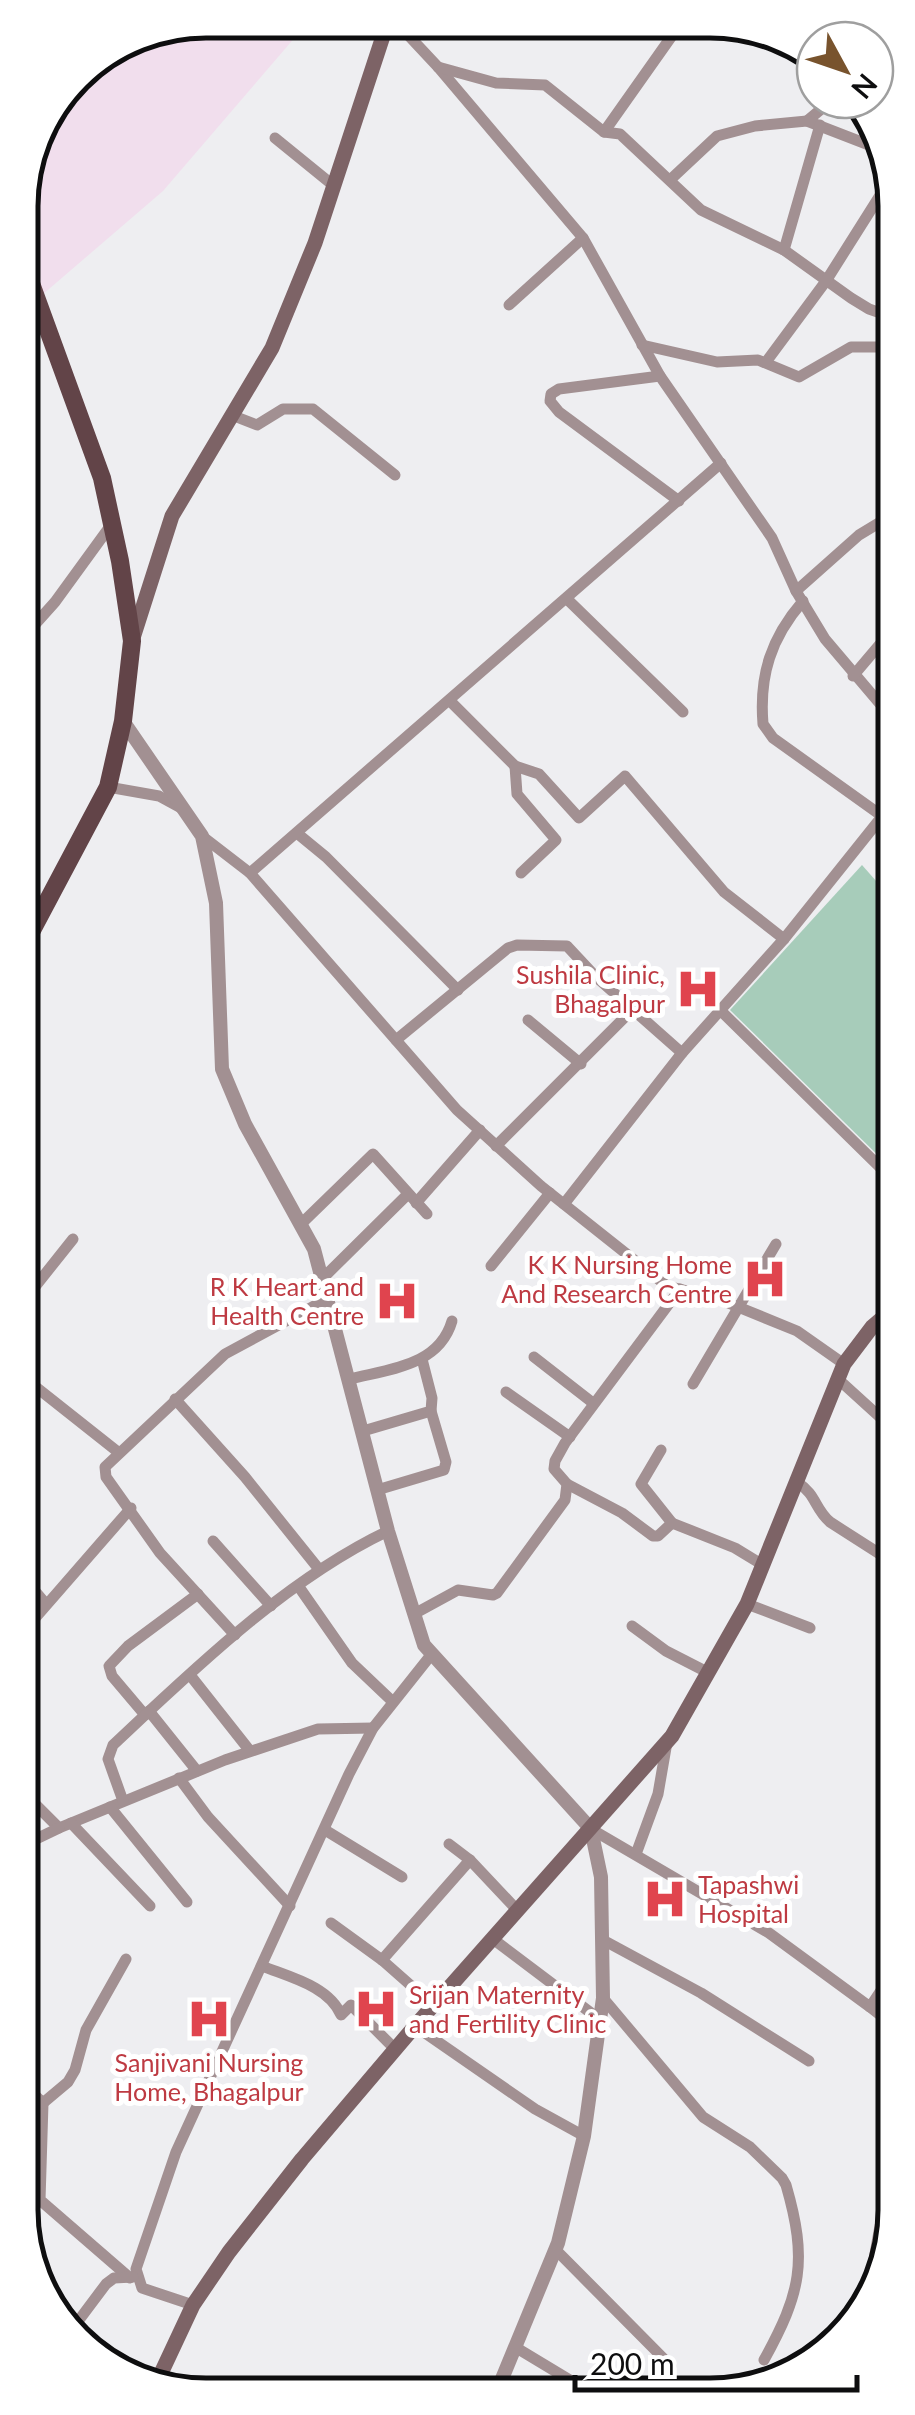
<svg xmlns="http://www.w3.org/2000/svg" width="915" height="2415" font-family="Lato,sans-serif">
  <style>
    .commercial { fill: #f1deed }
    .green { fill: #a7ccba }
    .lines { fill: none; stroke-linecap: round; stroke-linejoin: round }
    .minor { stroke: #a29092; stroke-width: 11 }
    .tertiary { stroke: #a29092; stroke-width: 14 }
    .secondary { stroke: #7d6366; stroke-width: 15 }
    .primary { stroke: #624448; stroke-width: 18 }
    .labels { text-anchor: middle; stroke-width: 10; stroke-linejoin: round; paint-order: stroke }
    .health-label { font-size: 25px; fill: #be3a42; stroke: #fff; text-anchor: end }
    .rim { fill: none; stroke: #0e0e0f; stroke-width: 5 }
  </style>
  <rect width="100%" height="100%" fill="#eeeef1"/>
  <path class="commercial" d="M206,20L309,21L163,191L42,295L21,237L20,193L39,123L83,66Z"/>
  <path class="green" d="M862,865L892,899L893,1170L730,1010Z"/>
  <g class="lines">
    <g class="minor">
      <path d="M220,20L233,26L256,22L269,26L277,20"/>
      <path d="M395,21L438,67L583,238L660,376L772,538L796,591L825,639L892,718"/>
      <path d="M438,67L496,83L545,85L604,132L620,134L701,210L784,250L851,298L869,309L892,317"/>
      <path d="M807,121L832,100"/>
      <path d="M604,132L681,23"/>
      <path d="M275,138L334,186"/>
      <path d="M670,180L717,136L755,126L807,121L882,150"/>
      <path d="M784,250L820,125"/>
      <path d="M509,305L583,238"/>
      <path d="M21,327L40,310"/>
      <path d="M642,345L717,362L758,360L799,377L851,347H892"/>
      <path d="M766,362L826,281L891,178"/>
      <path d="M660,376L559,389L551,394L550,401L559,412L679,501"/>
      <path d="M234,416L257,425L283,409H313L395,475"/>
      <path d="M796,591L859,535L892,515"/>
      <path d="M567,599L683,712"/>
      <path d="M803,601C771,638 759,675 763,724L773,738L882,816"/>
      <path d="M21,640L55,602L111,525"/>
      <path d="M853,676L892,630"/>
      <path d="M450,701L515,766L539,774L579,818L625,776L724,892L784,939"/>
      <path d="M515,766L517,794L556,840L521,873"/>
      <path d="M108,787L159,796L181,808"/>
      <path d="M298,834L326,857L458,990"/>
      <path d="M202,836L250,873L457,1110L541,1186L667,1286L716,1298L797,1331L844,1364"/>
      <path d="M250,873L721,463"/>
      <path d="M721,1011L893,1180"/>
      <path d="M528,1020L581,1064"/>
      <path d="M396,1040L508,948L517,945L567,946L595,976L682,1053"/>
      <path d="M496,1146L633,1009"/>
      <path d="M416,1203L480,1130"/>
      <path d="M564,1204L682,1053L784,939L892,804"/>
      <path d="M301,1224L373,1154L427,1214"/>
      <path d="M491,1266L550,1193"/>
      <path d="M322,1279L408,1194"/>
      <path d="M22,1303L73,1239"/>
      <path d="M22,1341L25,1348L22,1358"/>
      <path d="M534,1357L593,1403"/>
      <path d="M22,1376L118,1452"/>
      <path d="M350,1379C389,1369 439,1366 452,1321"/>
      <path d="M838,1379L893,1429"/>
      <path d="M693,1384L776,1244"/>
      <path d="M506,1392L570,1437"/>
      <path d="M175,1399L245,1477L318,1568"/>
      <path d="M363,1431L431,1411L432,1398L422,1359"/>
      <path d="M661,1450L641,1484L672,1523"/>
      <path d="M797,1482C817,1495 814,1508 830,1522L894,1563"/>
      <path d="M567,1484L622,1513L653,1536H658L672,1523L735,1548L763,1565"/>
      <path d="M377,1490L444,1470L446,1462L431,1411"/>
      <path d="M213,1541L271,1606"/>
      <path d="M23,1577L46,1604"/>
      <path d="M299,1587L352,1663L392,1701"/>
      <path d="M747,1604L810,1628"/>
      <path d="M414,1614L458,1590L493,1595L497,1593L565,1500L567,1484L554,1469L555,1461L565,1443L680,1289"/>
      <path d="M632,1626L666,1651L707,1672"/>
      <path d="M23,1632L131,1508"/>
      <path d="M235,1635L160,1553L106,1477L105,1467L225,1354L327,1299"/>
      <path d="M190,1675L250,1751"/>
      <path d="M149,1711L197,1771"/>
      <path d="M145,1715L112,1676L109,1666L128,1646L198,1594"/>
      <path d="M179,1778L208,1817L290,1906"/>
      <path d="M23,1792L59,1828L225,1760L318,1729L373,1728"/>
      <path d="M123,1801L108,1759L113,1745C195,1668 287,1579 388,1531"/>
      <path d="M110,1807L187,1902"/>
      <path d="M71,1823L150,1906"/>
      <path d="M591,1829L769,1933L870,2007L894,1971"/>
      <path d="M325,1830L402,1877"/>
      <path d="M23,1841L34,1840L59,1828"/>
      <path d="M449,1844L470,1860L518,1911"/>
      <path d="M636,1854L658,1794L667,1742"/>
      <path d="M23,1857L34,1840"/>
      <path d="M331,1923L382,1960L433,2005"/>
      <path d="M493,1939L599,2019"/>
      <path d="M603,1940L701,1993L809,2061"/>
      <path d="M382,1960L470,1860"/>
      <path d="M262,1966C289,1977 329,1986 341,2015L351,2005L395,2049"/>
      <path d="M603,1998L703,2117L750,2147L782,2178L786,2185C808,2261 801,2293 764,2360"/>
      <path d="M870,2007L894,2026"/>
      <path d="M415,2026L535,2109L584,2136"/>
      <path d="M23,2084L43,2103L40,2200L130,2278"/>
      <path d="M43,2103L68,2082L75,2070L86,2030L126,1959"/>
      <path d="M555,2249L671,2366"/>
      <path d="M870,2282L880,2226L895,2187"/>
      <path d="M193,2305L142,2288L136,2269L176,2152L349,1774L373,1728L431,1655"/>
      <path d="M70,2332L106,2284L114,2278L133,2277"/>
      <path d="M515,2347L588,2391"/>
    </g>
    <path class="tertiary" d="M123,721L202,836L216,903L222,1069L245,1124L314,1249L388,1531L424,1645L591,1829L601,1877L603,1998L584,2136L558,2243L497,2391"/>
    <g class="secondary">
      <path d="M133,638L172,516L272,348L315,243L388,21"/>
      <path d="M156,2384L193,2305L229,2252L302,2159L415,2026L672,1736L747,1604L844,1364L872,1327L893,1309"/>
    </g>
    <path class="primary" d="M21,256L102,478L120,561L132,641L123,721L108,787L22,949"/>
  </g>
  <defs>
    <g id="hospital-bare" transform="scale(3.45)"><path d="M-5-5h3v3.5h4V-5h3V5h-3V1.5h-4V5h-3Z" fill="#e0444e" stroke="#fff" stroke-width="2.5" paint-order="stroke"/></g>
  </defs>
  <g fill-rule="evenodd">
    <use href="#hospital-bare" x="698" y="989"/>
    <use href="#hospital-bare" x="765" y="1279"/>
    <use href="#hospital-bare" x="397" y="1301"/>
    <use href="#hospital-bare" x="665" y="1899"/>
    <use href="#hospital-bare" x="376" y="2009"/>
    <use href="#hospital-bare" x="209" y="2019"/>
  </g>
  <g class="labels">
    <g class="health-label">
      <text x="665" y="984">Sushila Clinic,<tspan x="665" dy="29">Bhagalpur</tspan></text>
      <text x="732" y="1274">K K Nursing Home<tspan x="732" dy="29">And Research Centre</tspan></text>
      <text x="364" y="1296">R K Heart and<tspan x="364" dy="29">Health Centre</tspan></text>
      <text x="698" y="1894" text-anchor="start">Tapashwi<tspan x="698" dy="29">Hospital</tspan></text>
      <text x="409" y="2004" text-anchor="start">Srijan Maternity<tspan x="409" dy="29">and Fertility Clinic</tspan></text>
      <text x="209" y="2072" text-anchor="middle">Sanjivani Nursing<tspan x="209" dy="29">Home, Bhagalpur</tspan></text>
    </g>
  </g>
  <path d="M0 0H915V2415H0ZM206 38H710A168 168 0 0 1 878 206V2210A168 168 0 0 1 710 2378H206A168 168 0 0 1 38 2210V206A168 168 0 0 1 206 38Z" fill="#fff" fill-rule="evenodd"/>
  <path class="rim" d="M206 38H710A168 168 0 0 1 878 206V2210A168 168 0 0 1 710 2378H206A168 168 0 0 1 38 2210V206A168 168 0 0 1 206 38Z"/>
  <g transform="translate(845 70) rotate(130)"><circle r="48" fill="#ffffff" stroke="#9f9f9f" stroke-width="2.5"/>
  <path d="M0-8L18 38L0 25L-18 38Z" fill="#78532d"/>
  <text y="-15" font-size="28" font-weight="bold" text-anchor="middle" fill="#0e0e0f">N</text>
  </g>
  <path d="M575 2375v15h282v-15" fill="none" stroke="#0e0e0f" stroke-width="5"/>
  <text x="590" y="2375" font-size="30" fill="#0e0e0f" stroke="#ffffff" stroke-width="8" paint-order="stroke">200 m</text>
</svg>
